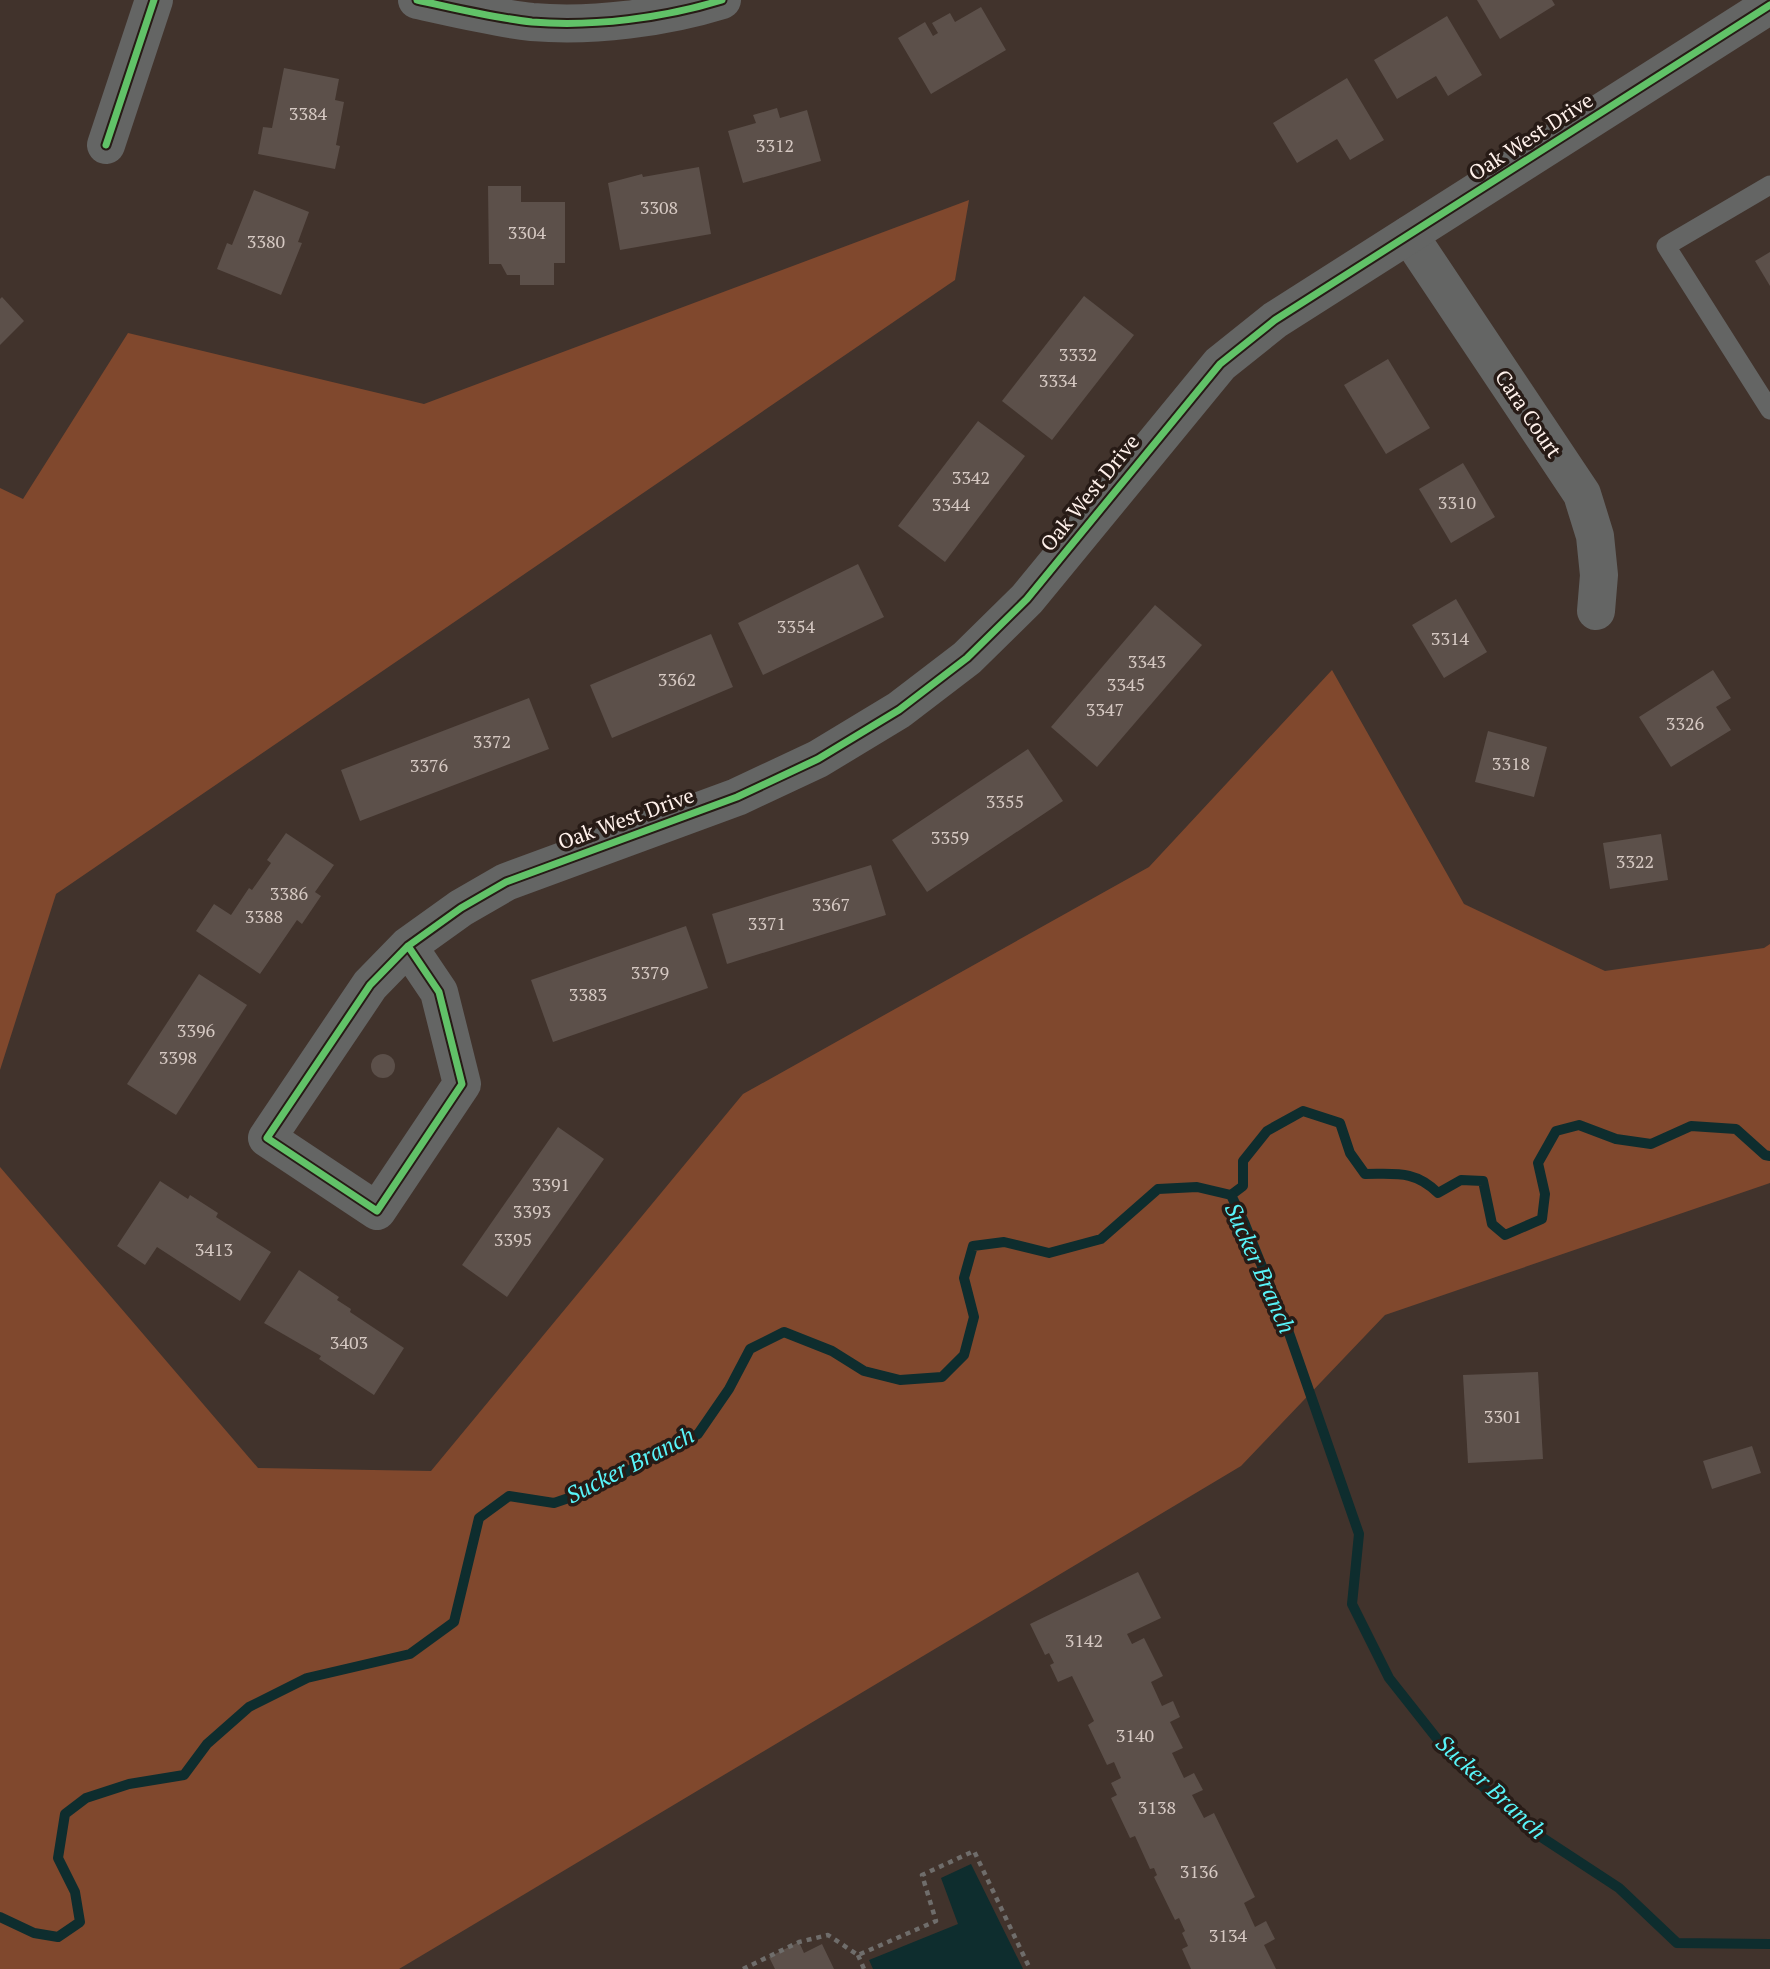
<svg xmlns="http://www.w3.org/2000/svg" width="1770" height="1969" font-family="'PT Serif',serif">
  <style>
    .green { fill: #80482d }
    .water { fill: #0e2d2e }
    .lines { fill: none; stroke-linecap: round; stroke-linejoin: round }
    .stream { stroke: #0e2d2e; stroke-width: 10 }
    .building { fill: #5c504a }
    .path { stroke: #6f6d6b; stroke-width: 4.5; stroke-dasharray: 5 5; stroke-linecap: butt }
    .lane { stroke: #646564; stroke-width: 19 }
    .street { stroke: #646564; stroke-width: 38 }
    .cycleway-casing { stroke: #271b16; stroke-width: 11 }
    .cycleway { stroke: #61c268; stroke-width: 7 }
    .labels { text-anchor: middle; stroke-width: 7; stroke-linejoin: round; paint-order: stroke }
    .number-label { font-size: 18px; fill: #d6c9c3 }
    .street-label { font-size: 21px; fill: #fff1eb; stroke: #271b16 }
    .water-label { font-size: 23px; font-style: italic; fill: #58f4f9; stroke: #271b16 }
  </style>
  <rect width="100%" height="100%" fill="#41332c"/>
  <g class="green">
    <path d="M969,200L955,280L56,894L0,1070V488L23,499L128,333L424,404Z"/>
    <path d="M1332,670L1464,904L1605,971L1764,948L1770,944V1183L1385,1315L1241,1466L399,1969H0V1167L258,1468L431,1471L743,1094L1149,867Z"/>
  </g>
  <path class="water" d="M971,1864L1023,1969H873L869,1960L958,1924L941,1878Z"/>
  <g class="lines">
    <g class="stream">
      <path d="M1231,1195L1243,1186V1161L1267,1131L1303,1111L1340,1123L1350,1153L1365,1174C1396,1174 1415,1170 1438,1193L1461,1180L1483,1181L1492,1224L1505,1235L1542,1219L1545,1194L1538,1163L1556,1131L1579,1125L1616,1139L1651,1144L1691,1126L1736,1129L1765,1155L1770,1156"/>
      <path d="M0,1917L34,1933L58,1937L80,1922L75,1892L58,1858L65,1814L86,1798L129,1784L184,1775L207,1744L249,1707L307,1678L410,1654L454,1622L479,1518L509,1496L554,1503L592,1490L698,1434L729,1389L750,1349L784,1332L832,1351L864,1371L900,1380L942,1377L964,1355L974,1317L964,1278L973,1246L1004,1242L1049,1253L1101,1239L1158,1189L1197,1187L1231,1195L1244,1222L1289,1333L1359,1534L1352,1604L1389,1678L1453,1759L1529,1829L1619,1888L1677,1943L1770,1944"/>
    </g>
  </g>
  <g class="building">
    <path d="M1477,0H1552L1555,5L1500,39Z"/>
    <path d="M981,7L1006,50L931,94L898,38L925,22L933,36L938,33L932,23L950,13L955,22Z"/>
    <path d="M1447,16L1482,75L1448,96L1436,76L1397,99L1374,60Z"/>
    <path d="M284,68L339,79L335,100L344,102L336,145L340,146L335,169L258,154L263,127L272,128Z"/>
    <path d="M1347,78L1384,140L1350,160L1337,139L1297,163L1273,123Z"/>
    <path d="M777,108L780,118L807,110L821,161L743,183L728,131L756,123L753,115Z"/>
    <path d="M699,167L711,234L620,250L608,183L642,174L643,177Z"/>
    <path d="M488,186H521V202H565V263H554V285H520V275H507L501,264H489Z"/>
    <path d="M254,190L309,212L298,242L302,243L281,295L217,269L227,243L232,245Z"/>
    <path d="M1770,252V286L1755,261Z"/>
    <path d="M1084,296L1134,335L1052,440L1002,401Z"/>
    <path d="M2,297L24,321L0,345V299Z"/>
    <path d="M1388,359L1430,428L1386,454L1344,385Z"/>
    <path d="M978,421L1025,456L945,562L898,526Z"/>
    <path d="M1463,463L1495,517L1451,543L1419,489Z"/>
    <path d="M858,564L884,617L763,675L738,623Z"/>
    <path d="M1456,599L1487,652L1444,678L1412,625Z"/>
    <path d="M1155,605L1202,645L1097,767L1051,727Z"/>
    <path d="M711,634L733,687L612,738L590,685Z"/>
    <path d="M1713,670L1731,698L1716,707L1731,730L1671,767L1639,717Z"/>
    <path d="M529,698L549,749L360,821L341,770Z"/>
    <path d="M1488,731L1547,747L1534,797L1475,782Z"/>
    <path d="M1028,749L1063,801L927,892L892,840Z"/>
    <path d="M286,833L334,865L315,892L321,896L302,924L297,920L260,974L196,931L214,904L231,915L249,888L252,890L271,863L267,860Z"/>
    <path d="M1661,834L1668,880L1610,889L1603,843Z"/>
    <path d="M871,865L886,915L727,964L712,914Z"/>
    <path d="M686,926L708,988L553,1042L531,980Z"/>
    <path d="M199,974L247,1005L176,1115L127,1084Z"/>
    <circle cx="383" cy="1066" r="12"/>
    <path d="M558,1127L604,1159L507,1297L462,1265Z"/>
    <path d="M160,1181L188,1199L190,1195L218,1213L216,1217L271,1252L240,1301L157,1247L145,1265L117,1246Z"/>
    <path d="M299,1270L339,1297L337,1300L351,1309L350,1312L404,1348L374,1395L319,1359L321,1356L264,1323Z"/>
    <path d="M1538,1372L1543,1459L1468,1463L1463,1375Z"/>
    <path d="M1752,1446L1761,1473L1712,1489L1703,1461Z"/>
    <path d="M1138,1572L1161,1618L1127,1634L1132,1644L1144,1638L1163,1676L1151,1682L1162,1706L1173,1701L1180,1717L1170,1722L1183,1748L1172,1753L1184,1778L1194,1773L1203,1790L1192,1795L1204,1818L1214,1813L1255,1897L1244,1903L1255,1927L1266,1921L1275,1939L1264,1945L1276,1969H1191L1182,1949L1188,1946L1182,1933L1185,1931L1179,1918L1175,1920L1154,1877L1157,1875L1154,1868L1150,1869L1135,1836L1130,1838L1111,1798L1117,1795L1111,1783L1121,1778L1114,1762L1107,1765L1088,1725L1094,1721L1072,1676L1058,1682L1050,1665L1054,1663L1049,1653L1045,1655L1030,1624Z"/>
    <path d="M799,1942L804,1953L822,1944L834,1969H775L769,1957Z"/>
  </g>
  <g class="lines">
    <g class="path">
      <path d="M858,1955L864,1969"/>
      <path d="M743,1969L799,1942L828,1935L858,1955L936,1921L922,1875L974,1851L1030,1969"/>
    </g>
    <path class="lane" d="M1770,185L1666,246L1770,410"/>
    <g class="street">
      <path d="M417,0C454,8 494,18 532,22C593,27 664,18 722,0"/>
      <path d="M106,145L154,0"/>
      <path d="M1409,235L1582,494L1595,536L1599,575L1596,611"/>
      <path d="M408,946L439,992L462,1084L377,1211L267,1138L370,985L408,946L461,908L506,882L737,797L818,759L899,710L967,658L1027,599L1220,364L1275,320L1770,5"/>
    </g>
    <g class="cycleway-casing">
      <g id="cycleway">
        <path d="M417,0C454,8 494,18 532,22C593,27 664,18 722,0"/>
        <path d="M106,145L154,0"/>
        <path d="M408,946L439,992L462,1084L377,1211L267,1138L370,985L408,946L461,908L506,882L737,797L818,759L899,710L967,658L1027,599L1220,364L1275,320L1770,5"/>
      </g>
    </g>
    <use href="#cycleway" class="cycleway"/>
  </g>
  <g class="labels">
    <g class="number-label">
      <text x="308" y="120">3384</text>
      <text x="775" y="152">3312</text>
      <text x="659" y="214">3308</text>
      <text x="527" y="239">3304</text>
      <text x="266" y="248">3380</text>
      <text x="1078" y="361">3332</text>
      <text x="1058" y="387">3334</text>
      <text x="971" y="484">3342</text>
      <text x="1457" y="509">3310</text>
      <text x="951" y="511">3344</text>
      <text x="796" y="633">3354</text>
      <text x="1450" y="645">3314</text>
      <text x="1147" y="668">3343</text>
      <text x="677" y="686">3362</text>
      <text x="1126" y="691">3345</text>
      <text x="1105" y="716">3347</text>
      <text x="1685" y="730">3326</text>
      <text x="492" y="748">3372</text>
      <text x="1511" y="770">3318</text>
      <text x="429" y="772">3376</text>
      <text x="1005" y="808">3355</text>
      <text x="950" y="844">3359</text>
      <text x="1635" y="868">3322</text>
      <text x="289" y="900">3386</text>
      <text x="831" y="911">3367</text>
      <text x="264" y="923">3388</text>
      <text x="767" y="930">3371</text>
      <text x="650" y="979">3379</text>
      <text x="588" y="1001">3383</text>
      <text x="196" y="1037">3396</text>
      <text x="178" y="1064">3398</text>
      <text x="551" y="1191">3391</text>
      <text x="532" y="1218">3393</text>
      <text x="513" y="1246">3395</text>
      <text x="214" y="1256">3413</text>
      <text x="349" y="1349">3403</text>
      <text x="1503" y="1423">3301</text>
      <text x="1084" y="1647">3142</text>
      <text x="1135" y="1742">3140</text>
      <text x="1157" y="1814">3138</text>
      <text x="1199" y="1878">3136</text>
      <text x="1228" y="1942">3134</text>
    </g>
    <g class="street-label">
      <text transform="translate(1531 137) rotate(-33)" y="7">Oak West Drive</text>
      <text transform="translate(1528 414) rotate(56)" y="7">Cara Court</text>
      <text transform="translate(1090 493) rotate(-51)" y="7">Oak West Drive</text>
      <text transform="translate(626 819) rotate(-20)" y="7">Oak West Drive</text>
    </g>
    <g class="water-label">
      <text transform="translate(1260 1268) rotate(66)" y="8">Sucker Branch</text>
      <text transform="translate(630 1465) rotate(-27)" y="8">Sucker Branch</text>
      <text transform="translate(1491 1787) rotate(43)" y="8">Sucker Branch</text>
    </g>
  </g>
</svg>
